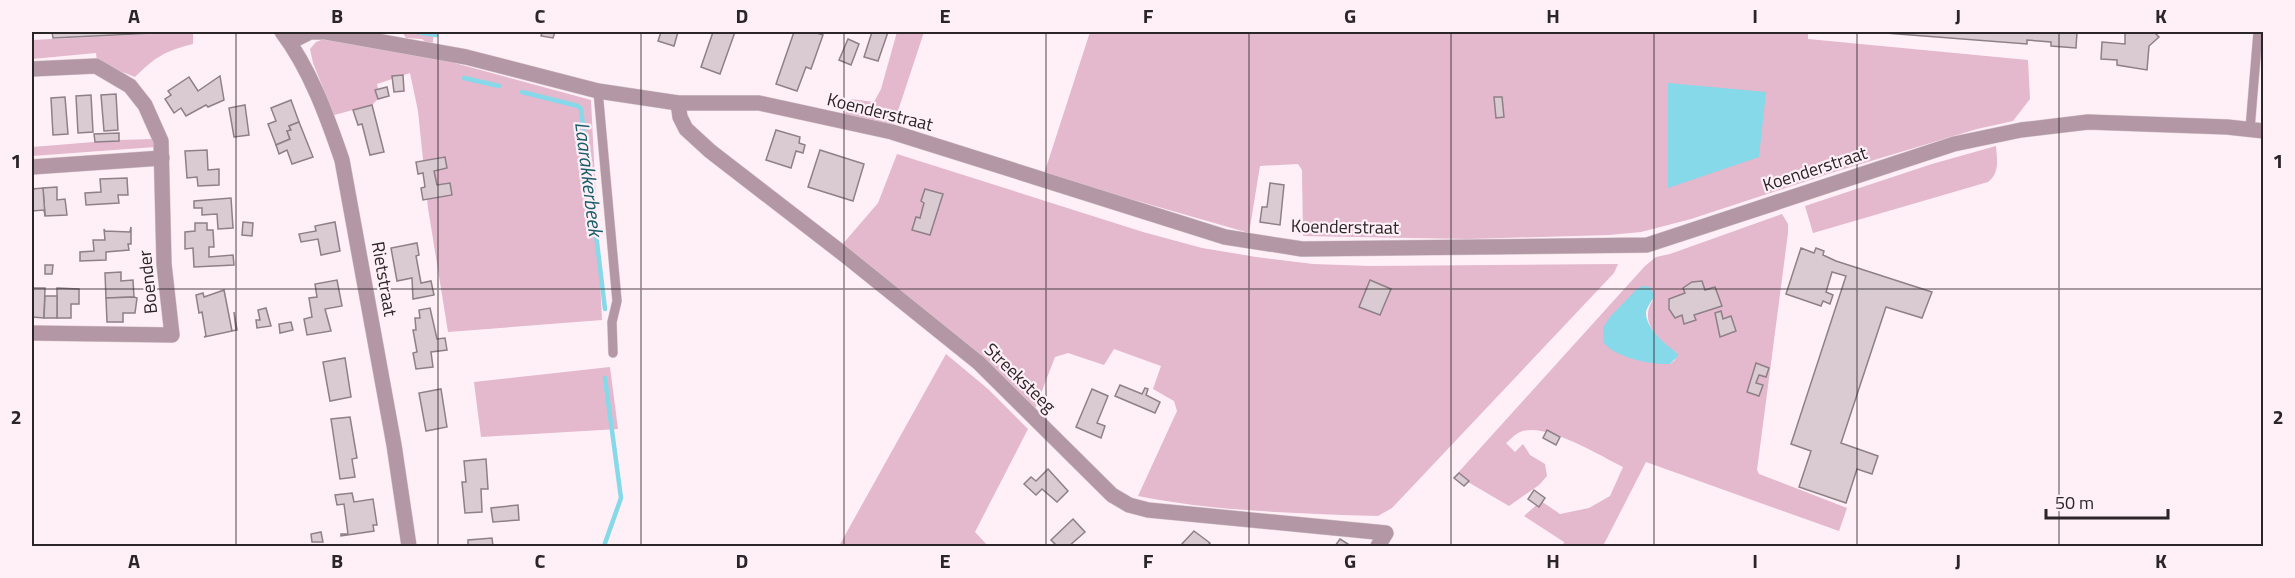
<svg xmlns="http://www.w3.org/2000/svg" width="2295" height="578" font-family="'Titillium Web',sans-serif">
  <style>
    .green { fill: #e4b8cd; fill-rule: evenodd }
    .water { fill: #85d9e9 }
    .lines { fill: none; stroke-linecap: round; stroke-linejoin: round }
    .stream { stroke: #85d9e9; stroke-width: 4.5 }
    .building { fill: #dacbd2; stroke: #8e8086; stroke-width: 1.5 }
    .service-casing { stroke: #d9cbd1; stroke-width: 10 }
    .minor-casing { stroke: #d9cbd1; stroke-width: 16 }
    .tertiary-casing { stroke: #d9cbd1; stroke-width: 16 }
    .service { stroke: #b497a5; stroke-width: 9 }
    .minor { stroke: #b497a5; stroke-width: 15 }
    .tertiary { stroke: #b497a5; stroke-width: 15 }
    .grid { fill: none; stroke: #2a2527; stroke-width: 1.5; stroke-opacity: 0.55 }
    .labels { text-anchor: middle; stroke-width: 4.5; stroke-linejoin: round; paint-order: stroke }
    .street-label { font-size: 18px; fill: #2a2527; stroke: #ffeff6 }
    .water-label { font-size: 20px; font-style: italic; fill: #195f6a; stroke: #ffeff6 }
    .neatline { fill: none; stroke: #2a2527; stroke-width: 2 }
    .grid-label { font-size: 20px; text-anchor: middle; font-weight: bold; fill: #2a2527 }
  </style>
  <rect width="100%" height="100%" fill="#ffeff6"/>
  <g class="green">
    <path d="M193,32V44C165,51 155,57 135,77L97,62L96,53L32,59V40Z"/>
    <path d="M402,32H434L432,48L422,39L406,38Z"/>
    <path d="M897,32H924L892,129L845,114L851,99L874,102L881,89Z"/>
    <path d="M1090,32H1808V39L2028,60L2030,99L2013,121L1977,129L1831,173L1691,219L1641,232L1609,235L1468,239L1303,236L1302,170L1298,164L1260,166L1249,233L1044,174Z"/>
    <path d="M324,39L403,49L591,100L602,320L448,332L428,208L418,111L410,73L377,84L380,97L372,105L334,115L313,63L310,49L316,42Z"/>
    <path d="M153,139L155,147L32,156V147L119,140Z"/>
    <path d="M1996,146C1997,160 2000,173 1988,182L1813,233L1805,206L1932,164Z"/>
    <path d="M897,154L1143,232L1202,248L1256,257L1313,264L1370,266L1618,264L1614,273L1392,508L1378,516C1298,513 1217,512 1138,496L1177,411L1174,401L1153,389L1161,366L1114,349L1104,365L1068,353L1055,357L1035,409L841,246L878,203Z"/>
    <path d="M1782,214L1788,224V233L1757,470L1759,474L1847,508L1839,531L1646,462L1603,546H1563L1564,542L1524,516L1541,501L1560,514L1589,508L1610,496L1623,467C1601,456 1544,421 1520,432C1515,434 1510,440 1506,443L1515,452L1523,444L1530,455L1545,464L1547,476L1539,485L1509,506L1456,475L1645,266L1656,257L1670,254ZM1653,300C1638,322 1659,341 1677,353L1675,360L1670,364L1610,317Z"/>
    <path d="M946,354L988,389L1028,429L975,532L988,546H839Z"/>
    <path d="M610,367L618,429L481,437L474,382Z"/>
  </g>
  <g class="water">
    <path d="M1668,83L1766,92L1759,157L1668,188Z"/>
    <path d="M1643,286L1650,287L1654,294C1653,301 1647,306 1646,312C1645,328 1666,345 1677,353L1678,356L1670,364C1652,365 1616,358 1604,343L1603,328L1610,317L1637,289Z"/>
  </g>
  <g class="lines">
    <g class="stream">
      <path d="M417,32L436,35"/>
      <path d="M464,78L499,86"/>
      <path d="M522,92L578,106L581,109L605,309"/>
      <path d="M604,546L621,498L605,378"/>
    </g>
  </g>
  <g class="building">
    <path d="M52,32H176L53,38Z"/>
    <path d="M542,32H555L553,38L541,36Z"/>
    <path d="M661,32H678L674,46L658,41Z"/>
    <path d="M713,32H735L720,74L701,67Z"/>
    <path d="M794,32H814L823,35L811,69L806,67L797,91L776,84Z"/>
    <path d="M872,32H888L878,61L864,57Z"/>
    <path d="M1872,32H2077L2076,48L2051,46V42L2027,40V44Z"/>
    <path d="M2128,32H2154L2159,37L2149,46L2147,70L2117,65V60L2101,59L2102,42L2125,44V33Z"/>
    <path d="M848,39L859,44L851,65L839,60Z"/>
    <path d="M403,75L404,91L394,92L392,76Z"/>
    <path d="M220,76L224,100L208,107L206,105L186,116L181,108L174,113L165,99L171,95L168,91L189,77L198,91Z"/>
    <path d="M387,87L389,96L378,99L375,90Z"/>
    <path d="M116,94L118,130L104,131L101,95Z"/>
    <path d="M91,95L93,132L78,133L76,96Z"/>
    <path d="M65,97L68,134L53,135L51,98Z"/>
    <path d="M1494,97H1502L1504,117L1496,118Z"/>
    <path d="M291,100L299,122L289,126L291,130L287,131L290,139L276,145L268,124L276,121L271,108Z"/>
    <path d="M245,105L249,135L234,137L229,108Z"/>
    <path d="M372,105L384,152L370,155L362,124L358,125L353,110Z"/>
    <path d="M299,122L313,157L292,164L287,150L279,154L276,145L290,139L287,131L291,130L289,126Z"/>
    <path d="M776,130L800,137L799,143L805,145L803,153L796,151L791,168L766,160Z"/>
    <path d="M119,133V141L95,142L94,134Z"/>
    <path d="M207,150L208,170L219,169V185L198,186L197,177L187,178L185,151Z"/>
    <path d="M820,150L864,164L853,201L808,187Z"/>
    <path d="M445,157L447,168L434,171L437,185L450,183L452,195L423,200L421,188L425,187L423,173L418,174L416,162Z"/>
    <path d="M127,178L128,195H118L119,203L86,205L85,193L101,192L100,179Z"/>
    <path d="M1270,183L1284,185L1280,225L1260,222L1262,207H1267Z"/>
    <path d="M57,187V200L65,199L67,215L45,216L43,188Z"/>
    <path d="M43,188L45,216L44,210L32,211V189Z"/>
    <path d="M925,189L943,194L930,235L912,230L916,217L920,218L924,203L921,201Z"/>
    <path d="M231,198L233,228L218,229L217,214L202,215V208H194V201Z"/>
    <path d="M243,222L253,223L252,236L242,235Z"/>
    <path d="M335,222L340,251L321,255L318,239L301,242L299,234L316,231L315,226Z"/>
    <path d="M195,223H207V230H213L214,247H209V257L233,255L234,265L194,267L193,248L185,249V232L195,231Z"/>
    <path d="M131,227V244H128L129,250L106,252V260L80,261V252L94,251L93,240H105L104,229L105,231L130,232Z"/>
    <path d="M417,243L419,255L416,256L421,283L431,281L434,295L413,299L412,278L397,281L391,248Z"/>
    <path d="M1801,248L1814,253L1816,248L1824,251L1823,255L1836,261L1932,292L1922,318L1886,307L1841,443L1878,456L1872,474L1857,469L1846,503L1799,487L1811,451L1791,444L1846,276L1832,272L1826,292L1833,295L1830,304L1823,301L1821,306L1786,294Z"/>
    <path d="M45,265H53L52,274H45Z"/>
    <path d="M121,272V281L133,280L134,297L106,298L105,273Z"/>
    <path d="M337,280L342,306L325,309L331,331L307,335L304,319L312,317L309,298L317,297L315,284Z"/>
    <path d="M1370,280L1391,289L1380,315L1359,307Z"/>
    <path d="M1702,281L1705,290L1715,287L1722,306L1694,315L1696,320L1684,324L1682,315L1675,318L1669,309V299L1685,293L1683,288L1692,282Z"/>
    <path d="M32,288H45L44,318L32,317Z"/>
    <path d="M57,288L79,289V304H71V318H57Z"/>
    <path d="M224,290L232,331L236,330L234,312L237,330L204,337L206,336L202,312L199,313L196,295L203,293L204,297Z"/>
    <path d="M45,296H57V318H44Z"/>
    <path d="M134,297L137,298L135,313H123V322H107L106,298Z"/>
    <path d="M266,308L271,326L257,328L256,320H260L258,310Z"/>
    <path d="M430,308L437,339L445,338L447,350L431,352L433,367L416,369L413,353L417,352L413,330H416L415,318H420L419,310Z"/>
    <path d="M1721,311L1723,319L1731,316L1736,331L1720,337L1715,313Z"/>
    <path d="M291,322L293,330L280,333L279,324Z"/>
    <path d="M345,358L351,397L330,401L323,362Z"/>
    <path d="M1756,363L1769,368L1766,377L1759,375L1756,383L1763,385L1759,396L1747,392Z"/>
    <path d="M1120,385L1142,394L1145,388L1148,389L1146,395L1160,402L1155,413L1115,396Z"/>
    <path d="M441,389L447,427L426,431L419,393Z"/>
    <path d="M1092,389L1108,396L1097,423L1105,426L1101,438L1076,427Z"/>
    <path d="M350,417L357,458L352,459L355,477L340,479L331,419Z"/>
    <path d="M1547,430L1560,437L1556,445L1543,438Z"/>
    <path d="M486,459L488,489H481L482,512L465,513L462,482H466L464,461Z"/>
    <path d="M1048,469L1068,491L1057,502L1042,489L1036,495L1024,484L1031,477L1036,481Z"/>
    <path d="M1459,473L1469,481L1464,486L1454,478Z"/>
    <path d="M1534,490L1545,498L1539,507L1528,499Z"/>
    <path d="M352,493L354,502L373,499L377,525H373L374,531L341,536V534H348L344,504L337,505L335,495Z"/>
    <path d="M518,505L519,520L493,522L491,508Z"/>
    <path d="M1073,519L1085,532L1069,546H1057L1051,540Z"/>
    <path d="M1194,531L1210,543L1207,546H1180Z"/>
    <path d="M321,532L323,542H312L311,534Z"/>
    <path d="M492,538L493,546H468V540Z"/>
    <path d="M1340,539L1351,546H1335Z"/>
  </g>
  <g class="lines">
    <g class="service-casing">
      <g id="service">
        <path d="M598,91L617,301L612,322L613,353"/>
        <path d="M2250,129L2258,32"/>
      </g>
    </g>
    <g class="minor-casing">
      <g id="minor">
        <path d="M326,32L466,57L598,91L678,103H759L892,132L1225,237L1302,249L1647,245L1954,144L2021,130L2088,122L2227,127L2264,131"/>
        <path d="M290,42L310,32H322"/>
        <path d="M32,69L96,66L130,86L145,105L161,141L164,264L172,335L32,333"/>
        <path d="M678,103L680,117L686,129L710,151L846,256L979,363L1112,495L1129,505L1148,510L1386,533L1378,546"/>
        <path d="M32,167L162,158"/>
      </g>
    </g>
    <g class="tertiary-casing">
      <path id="tertiary" d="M282,32C310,69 327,116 342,160L394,445L409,546"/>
    </g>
    <use href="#service" class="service"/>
    <use href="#minor" class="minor"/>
    <use href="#tertiary" class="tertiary"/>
  </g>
  <path class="grid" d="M236,32V546M438,32V546M641,32V546M844,32V546M1046,32V546M1249,32V546M1451,32V546M1654,32V546M1857,32V546M2059,32V546M32,289H2264"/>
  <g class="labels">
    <g class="street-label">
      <text transform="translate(880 112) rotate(14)" y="6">Koenderstraat</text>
      <text transform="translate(1815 169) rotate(-18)" y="6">Koenderstraat</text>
      <text transform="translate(1345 227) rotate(1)" y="6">Koenderstraat</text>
      <text transform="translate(384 279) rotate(80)" y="6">Rietstraat</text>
      <text transform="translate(148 282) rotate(-96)" y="6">Boender</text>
      <text transform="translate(1020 378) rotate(44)" y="6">Streeksteeg</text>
    </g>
    <g class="water-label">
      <text transform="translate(589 179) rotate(83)" y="7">Laarakkerbeek</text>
    </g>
  </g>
  <rect width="2295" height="578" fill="none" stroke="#ffeff6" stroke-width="66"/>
  <path d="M2046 509v9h122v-9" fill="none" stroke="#2a2527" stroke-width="3"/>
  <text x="2055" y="509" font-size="18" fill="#2a2527" stroke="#ffeff6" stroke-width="4.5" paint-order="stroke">50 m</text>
  <rect x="33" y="33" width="2229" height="512" class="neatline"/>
  <g class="grid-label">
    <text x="134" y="23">A</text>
    <text x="337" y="23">B</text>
    <text x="540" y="23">C</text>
    <text x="742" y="23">D</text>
    <text x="945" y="23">E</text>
    <text x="1148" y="23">F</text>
    <text x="1350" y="23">G</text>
    <text x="1553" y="23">H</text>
    <text x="1755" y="23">I</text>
    <text x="1958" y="23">J</text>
    <text x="2161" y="23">K</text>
    <text x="16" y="168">1</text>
    <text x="2278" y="168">1</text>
    <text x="16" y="424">2</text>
    <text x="2278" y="424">2</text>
    <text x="134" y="568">A</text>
    <text x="337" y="568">B</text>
    <text x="540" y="568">C</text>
    <text x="742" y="568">D</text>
    <text x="945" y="568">E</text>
    <text x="1148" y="568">F</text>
    <text x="1350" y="568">G</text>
    <text x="1553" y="568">H</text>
    <text x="1755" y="568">I</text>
    <text x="1958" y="568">J</text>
    <text x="2161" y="568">K</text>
  </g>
</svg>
